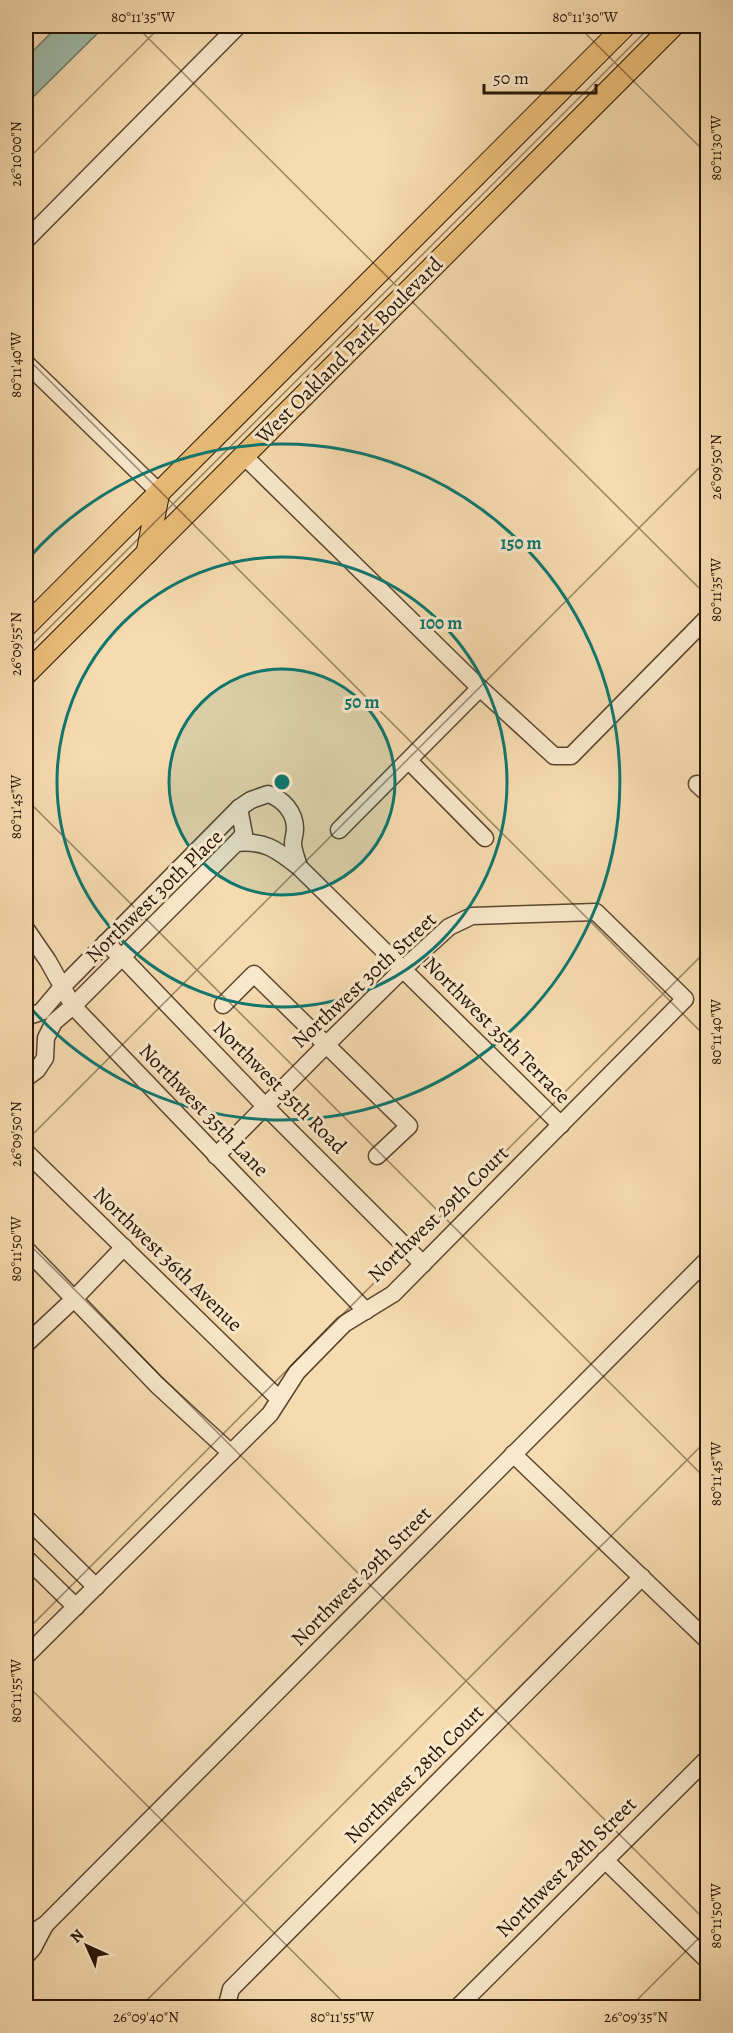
<svg xmlns="http://www.w3.org/2000/svg" width="733" height="2033" font-family="Alegreya,serif">
  <style>
    .water { fill: #9dbba9; stroke: #6e7867; stroke-width: 1.5 }
    .lines { fill: none; stroke-linecap: round; stroke-linejoin: round }
    .minor-casing { stroke: #5b4630; stroke-width: 19 }
    .major-casing { stroke: #271405; stroke-width: 23 }
    .minor { stroke: #f9e8cb; stroke-width: 16 }
    .major { stroke: #ebbe78; stroke-width: 21 }
    .ticks { fill: none; stroke: #271405; stroke-width: 1.5; stroke-opacity: 0.45 }
    .ring { fill: none; stroke: #0f766e; stroke-width: 3 }
    .labels { text-anchor: middle; stroke-width: 6; stroke-linejoin: round; paint-order: stroke }
    .street-label { font-size: 21px; fill: #271405; stroke: #f9e8cb }
    .centre { fill: #0f766e; stroke: #f9e8cb; stroke-width: 3 }
    .ring-label { font-size: 18px; text-anchor: middle; font-weight: bold; fill: #0f766e; stroke: #f9e8cb; stroke-width: 6; stroke-linejoin: round; paint-order: stroke }
    .neatline { fill: none; stroke: #271405; stroke-width: 2 }
    .ticks-label { font-size: 15px; text-anchor: middle; fill: #271405 }
  </style>
  <rect width="100%" height="100%" fill="#f6dbaf"/>
  <filter id="stains"><feTurbulence type="fractalNoise" baseFrequency=".00333" numOctaves="4"/><feColorMatrix values="0 0 0 0 .2 0 0 0 0 .09 0 0 0 0 .02 0 0 0 .5 -.17"/></filter>
  <radialGradient id="worn" r=".72"><stop offset=".6" stop-color="#630" stop-opacity="0"/><stop offset="1" stop-color="#630" stop-opacity=".3"/></radialGradient>
  <path class="water" d="M58,26H105L26,104V58Z"/>
  <g class="lines">
    <g class="minor-casing">
      <g id="minor">
        <path d="M26,240L238,26"/>
        <path d="M26,363L159,492"/>
        <path d="M244,456L480,688L554,756H571L708,617"/>
        <path d="M409,761L485,838"/>
        <path d="M697,784L708,794"/>
        <path d="M339,830L480,688"/>
        <path d="M236,843L244,834L239,808"/>
        <path d="M26,929L48,961L73,1006L366,1311"/>
        <path d="M105,943L122,957L265,1106L423,1264"/>
        <path d="M223,1005L254,974L409,1126L377,1156"/>
        <path d="M26,1017L41,1012L63,986L239,808L251,800L268,794C283,799 295,812 295,829C295,834 293,839 293,843C293,851 297,859 299,867"/>
        <path d="M26,1078L37,1070L45,1058L46,1038L54,1022L73,1006L236,843C265,840 277,850 299,867L561,1125"/>
        <path d="M26,1152L279,1399"/>
        <path d="M26,1249L157,1385L231,1453"/>
        <path d="M26,1344L74,1299L124,1247"/>
        <path d="M513,1454L708,1641"/>
        <path d="M26,1518L96,1587"/>
        <path d="M26,1558L76,1607"/>
        <path d="M26,1656L270,1414L297,1372L344,1324L393,1294L685,999L596,912L472,916L449,927L403,969L326,1045L216,1156"/>
        <path d="M605,1860L708,1961"/>
        <path d="M26,1937L46,1924L708,1259"/>
        <path d="M26,1956L33,1948L45,1925"/>
        <path d="M226,2008L231,1989L642,1577"/>
        <path d="M457,2008L708,1758"/>
        <path d="M707,2008L708,2007"/>
      </g>
    </g>
    <g class="major-casing">
      <g id="major">
        <path d="M147,553L159,492"/>
        <path d="M26,626L625,26"/>
        <path d="M26,674L673,26"/>
      </g>
    </g>
    <use href="#minor" class="minor"/>
    <use href="#major" class="major"/>
  </g>
  <path class="ticks" d="M136,26L708,597M578,26L708,155M26,161L161,26M26,357L708,1039M26,651L651,26M26,799L708,1481M26,1141L708,459M26,1241L708,1923M26,1631L708,949M26,1684L349,2008M139,2008L708,1439M629,2008L708,1929"/>
  <circle cx="282" cy="782" r="113" fill="#0f766e" fill-opacity=".12"/>
  <g class="ring">
    <circle cx="282" cy="782" r="113"/>
    <circle cx="282" cy="782" r="225"/>
    <path d="M27 560A338 338 0 1 1 27 1004"/>
  </g>
  <g class="labels">
    <g class="street-label">
      <text transform="translate(349 350) rotate(-45)" y="7">West Oakland Park Boulevard</text>
      <text transform="translate(154 896) rotate(-44)" y="7">Northwest 30th Place</text>
      <text transform="translate(364 980) rotate(-43)" y="7">Northwest 30th Street</text>
      <text transform="translate(497 1030) rotate(45)" y="7">Northwest 35th Terrace</text>
      <text transform="translate(280 1087) rotate(45)" y="7">Northwest 35th Road</text>
      <text transform="translate(204 1110) rotate(46)" y="7">Northwest 35th Lane</text>
      <text transform="translate(438 1214) rotate(-44)" y="7">Northwest 29th Court</text>
      <text transform="translate(168 1259) rotate(44)" y="7">Northwest 36th Avenue</text>
      <text transform="translate(361 1576) rotate(-45)" y="7">Northwest 29th Street</text>
      <text transform="translate(414 1774) rotate(-45)" y="7">Northwest 28th Court</text>
      <text transform="translate(566 1867) rotate(-45)" y="7">Northwest 28th Street</text>
    </g>
  </g>
  <circle cx="282" cy="782" r="9" class="centre"/>
  <g class="ring-label">
    <text x="521" y="549">150 m</text>
    <text x="441" y="629">100 m</text>
    <text x="362" y="708">50 m</text>
  </g>
  <rect width="733" height="2033" fill="none" stroke="#f6dbaf" stroke-width="66"/>
  <g transform="translate(87 1946) rotate(315)" stroke="#f9e8cb" stroke-width="4.5" paint-order="stroke">
  <path d="M0-4.5L10 22L0 15L-10 22Z" fill="#271405"/>
  <text y="-9" font-size="16" font-weight="bold" text-anchor="middle" fill="#271405">N</text>
  </g>
  <path d="M484 84v9h112v-9" fill="none" stroke="#271405" stroke-width="3"/>
  <text x="493" y="84" font-size="18" fill="#271405" stroke="#f9e8cb" stroke-width="4.5" paint-order="stroke">50 m</text>
  <rect x="33" y="33" width="667" height="1967" class="neatline"/>
  <g class="ticks-label">
    <text x="143" y="22">80°11'35"W</text>
    <text x="585" y="22">80°11'30"W</text>
    <text transform="translate(716 148) rotate(-90)" y="5">80°11'30"W</text>
    <text transform="translate(16 154) rotate(-90)" y="5">26°10'00"N</text>
    <text transform="translate(16 365) rotate(-90)" y="5">80°11'40"W</text>
    <text transform="translate(716 467) rotate(-90)" y="5">26°09'50"N</text>
    <text transform="translate(716 590) rotate(-90)" y="5">80°11'35"W</text>
    <text transform="translate(16 644) rotate(-90)" y="5">26°09'55"N</text>
    <text transform="translate(16 807) rotate(-90)" y="5">80°11'45"W</text>
    <text transform="translate(716 1032) rotate(-90)" y="5">80°11'40"W</text>
    <text transform="translate(16 1134) rotate(-90)" y="5">26°09'50"N</text>
    <text transform="translate(16 1249) rotate(-90)" y="5">80°11'50"W</text>
    <text transform="translate(716 1474) rotate(-90)" y="5">80°11'45"W</text>
    <text transform="translate(16 1691) rotate(-90)" y="5">80°11'55"W</text>
    <text transform="translate(716 1916) rotate(-90)" y="5">80°11'50"W</text>
    <text x="146" y="2022">26°09'40"N</text>
    <text x="342" y="2022">80°11'55"W</text>
    <text x="636" y="2022">26°09'35"N</text>
  </g>
  <rect width="100%" height="100%" filter="url(#stains)"/>
  <rect width="100%" height="100%" fill="url(#worn)"/>
</svg>
